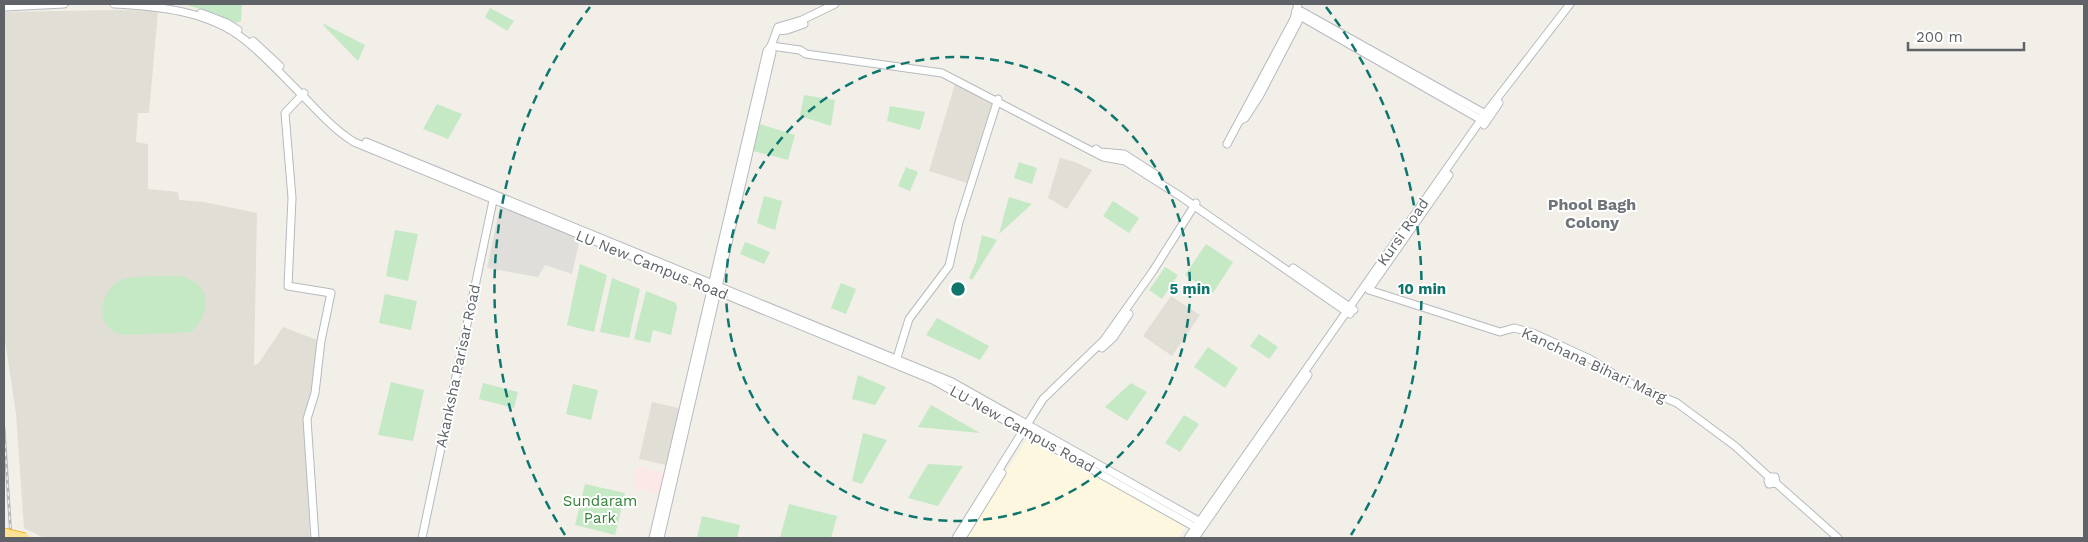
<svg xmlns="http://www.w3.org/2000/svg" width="2088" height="542" font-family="'Work Sans',sans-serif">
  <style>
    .commercial { fill: #fef7e0 }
    .industrial { fill: #e0deda }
    .education { fill: #e1ded6 }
    .medical { fill: #fce8e6 }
    .green { fill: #c5e8c5 }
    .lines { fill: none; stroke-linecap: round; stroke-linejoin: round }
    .secondary-casing { stroke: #b6babf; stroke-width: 9 }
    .secondary { stroke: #fff; stroke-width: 7 }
    .rail-casing { stroke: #b6b7b8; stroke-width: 3 }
    .rail { stroke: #fff; stroke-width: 1; stroke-dasharray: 4; stroke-linecap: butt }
    .highway-bridge-casing { stroke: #f9ab00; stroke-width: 11; stroke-linecap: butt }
    .highway-bridge { stroke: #fde293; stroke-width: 9 }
    .ring { fill: none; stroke: #0f766e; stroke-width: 2.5; stroke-dasharray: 9 6 }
    .labels { text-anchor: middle; stroke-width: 4; stroke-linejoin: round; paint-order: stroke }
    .street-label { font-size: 15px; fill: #5f6368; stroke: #fff }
    .park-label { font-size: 15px; fill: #348238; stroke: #fff }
    .neighbourhood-label { font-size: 16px; font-weight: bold; fill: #70757a; stroke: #fff }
    .centre { fill: #0f766e; stroke: #fff; stroke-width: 2.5 }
    .ring-label { font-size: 15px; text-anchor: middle; font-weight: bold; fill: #0f766e; stroke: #fff; stroke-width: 4; stroke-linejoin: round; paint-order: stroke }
  </style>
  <rect width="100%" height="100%" fill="#f1efe8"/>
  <path class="commercial" d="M1028,437L1154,509L1186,527L1178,538H965Z"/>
  <path class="industrial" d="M500,206L580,239L572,274L545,265L538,277L487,268Z"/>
  <g class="education">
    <path d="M117,10L158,11L149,113H138L136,142L148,144V189L178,192L179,200L204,202L257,213L254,365L258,364L283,327L317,340L313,391L304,415L310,538H44L24,528L16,414L4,333V12Z"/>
    <path d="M955,84L992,103L967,183L929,171Z"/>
    <path d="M1060,158L1075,162L1092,170L1067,209L1048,198Z"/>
    <path d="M1171,296L1200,315L1172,356L1143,336Z"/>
    <path d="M652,402L679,408L666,465L639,459Z"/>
  </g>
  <path class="medical" d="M637,466L664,472L659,494L632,488Z"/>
  <g class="green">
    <path d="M183,4H242L241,21L236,23L214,13Z"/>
    <path d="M490,8L514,21L507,31L485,17Z"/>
    <path d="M324,24L365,45L358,61L323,25Z"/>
    <path d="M804,95L835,100L831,126L800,116Z"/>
    <path d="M437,104L462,114L448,139L423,129Z"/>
    <path d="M890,106L925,112L920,130L887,121Z"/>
    <path d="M760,124L795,135L788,160L753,151Z"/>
    <path d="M1019,162L1037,168L1032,184L1014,178Z"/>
    <path d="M906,167L918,172L910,191L898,186Z"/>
    <path d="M764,196L782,201L775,230L757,223Z"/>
    <path d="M1009,197L1032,204L999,234Z"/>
    <path d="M1113,201L1139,218L1129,233L1103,216Z"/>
    <path d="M395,230L418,234L408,281L386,276Z"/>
    <path d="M982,235L997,240L972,280L969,278L976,262Z"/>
    <path d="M745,242L770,252L764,264L740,254Z"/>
    <path d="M1206,244L1233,262L1213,293L1185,275Z"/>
    <path d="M580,264L607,275L594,332L567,325Z"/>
    <path d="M1165,267L1178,275L1162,299L1149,290Z"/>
    <path d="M182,276C212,286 212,311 191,332L125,335C114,333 106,329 103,317C99,302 109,284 124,279C138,275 166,277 182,276Z"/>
    <path d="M612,278L640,289L629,338L600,332Z"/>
    <path d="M841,283L856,289L846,314L831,308Z"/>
    <path d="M646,291L676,303L677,307L671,335L653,330L650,343L634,339Z"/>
    <path d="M385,294L417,301L411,330L379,323Z"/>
    <path d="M937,318L989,346L980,360L926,335Z"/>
    <path d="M1259,334L1278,347L1269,359L1250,346Z"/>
    <path d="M1208,347L1238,368L1225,388L1194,367Z"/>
    <path d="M858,375L886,387L875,405L852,399Z"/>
    <path d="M391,382L424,390L413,441L378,435Z"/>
    <path d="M483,383L518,392L514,408L479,399Z"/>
    <path d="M1131,383L1147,392L1127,421L1105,407Z"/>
    <path d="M573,384L598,390L591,420L566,414Z"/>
    <path d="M931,405L980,433L918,427Z"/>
    <path d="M1184,415L1199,424L1180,452L1165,443Z"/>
    <path d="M863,433L887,440L862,484L852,481Z"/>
    <path d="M928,464L963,466L938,506L908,498Z"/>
    <path d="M585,484L625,493L615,535L575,525Z"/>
    <path d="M789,504L837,516L831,538H780Z"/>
    <path d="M702,516L740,525L737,538H697Z"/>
  </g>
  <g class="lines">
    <g class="secondary-casing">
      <g id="secondary">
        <path d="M114,4C158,6 209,11 245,40C265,56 282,75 300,93C317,110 333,129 354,142L933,380L1200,530"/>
        <path d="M4,7L64,4"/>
        <path d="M1296,11H1301L1489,116"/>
        <path d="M1296,11L1300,16L1485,122"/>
        <path d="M201,13L227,23L238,30"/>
        <path d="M777,31L787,30L804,24"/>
        <path d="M253,41L280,66"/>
        <path d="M771,46L800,50L806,54L942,73L1103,157L1125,161L1180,196L1350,314"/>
        <path d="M304,93L285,113L292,198L288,286L331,293L321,341L315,393L307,419L315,538"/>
        <path d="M1241,120L1245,118L1260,95L1298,22L1301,12"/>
        <path d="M1484,125L1499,103"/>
        <path d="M366,142L952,382L1204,524"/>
        <path d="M1227,144L1294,19L1298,4"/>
        <path d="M1096,149L1100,152L1124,154L1158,176"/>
        <path d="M1293,268L1354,310"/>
        <path d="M1372,285L1449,175"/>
        <path d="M1369,290L1500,332L1514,328L1533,333L1590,359L1623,380L1677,403L1735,446L1769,477"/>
        <path d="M1102,348L1113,338L1129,314"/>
        <path d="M896,361L909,319L949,266L959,222L998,99"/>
        <path d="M1776,483L1769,484L1768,481L1769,477H1775L1776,483L1838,538"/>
        <path d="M422,538L494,196"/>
        <path d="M653,538L767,51L771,46L778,27L802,20L835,4"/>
        <path d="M660,538L772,52L771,46"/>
        <path d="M956,538L1043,399L1104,340L1153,271L1196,203"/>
        <path d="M962,538L1002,473"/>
        <path d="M1188,538L1485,114L1570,4"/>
        <path d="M1195,538L1308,375"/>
      </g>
    </g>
    <use href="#secondary" class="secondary"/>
    <g class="rail-casing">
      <path id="rail" d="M4,428L11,538"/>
    </g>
    <use href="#rail" class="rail"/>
    <g class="highway-bridge-casing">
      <path id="highway-bridge" d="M4,533L25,538"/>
    </g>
    <use href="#highway-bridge" class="highway-bridge"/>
  </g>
  <g class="ring">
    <circle cx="958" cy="289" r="232"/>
    <path d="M565 535A464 464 0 0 1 590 7M1326 7A464 464 0 0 1 1351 535"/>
  </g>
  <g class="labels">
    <g class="street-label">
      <text transform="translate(1403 232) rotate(-55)" y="5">Kursi Road</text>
      <text transform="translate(652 265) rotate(22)" y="5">LU New Campus Road</text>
      <text transform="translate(1594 365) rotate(25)" y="5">Kanchana Bihari Marg</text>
      <text transform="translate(458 366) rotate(-78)" y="5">Akanksha Parisar Road</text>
      <text transform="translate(1022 429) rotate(29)" y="5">LU New Campus Road</text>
    </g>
    <g class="park-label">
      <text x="600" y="506">Sundaram<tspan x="600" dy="17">Park</tspan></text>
    </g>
    <g class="neighbourhood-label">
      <text x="1592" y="210">Phool Bagh<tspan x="1592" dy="18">Colony</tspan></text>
    </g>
  </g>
  <circle cx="958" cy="289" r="8" class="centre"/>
  <g class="ring-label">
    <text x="1190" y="294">5 min</text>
    <text x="1422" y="294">10 min</text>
  </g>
  <rect width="2088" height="542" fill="none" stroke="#5f6368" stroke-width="10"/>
  <path d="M1908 42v8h116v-8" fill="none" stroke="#5f6368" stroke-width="2.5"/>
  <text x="1916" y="42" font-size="15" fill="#5f6368" stroke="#ffffff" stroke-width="4" paint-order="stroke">200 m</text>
</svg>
